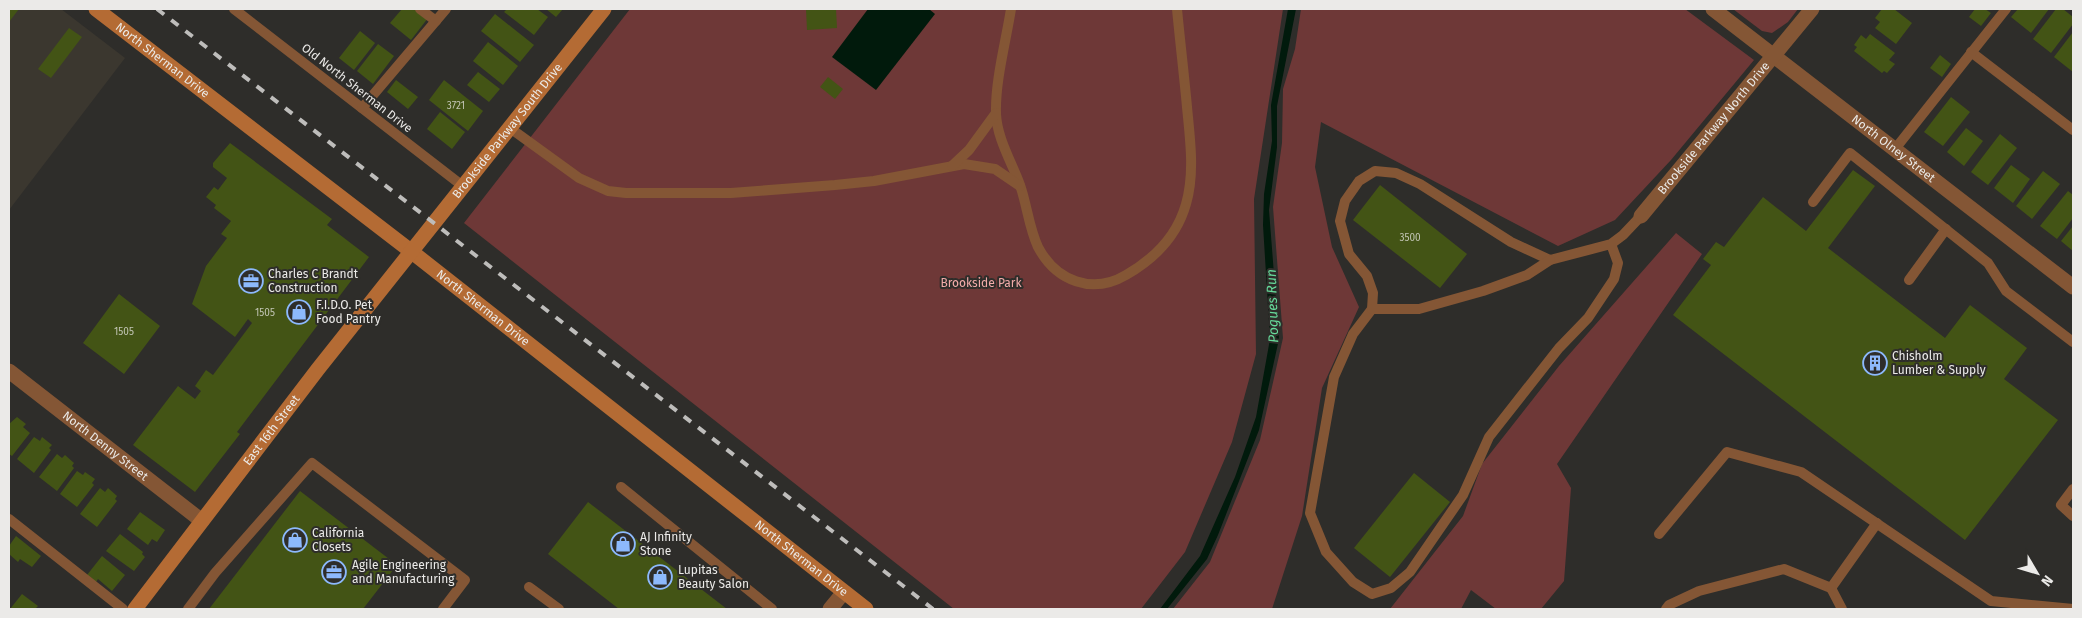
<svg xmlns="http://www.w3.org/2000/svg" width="2082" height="618" font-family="'Fira Sans',sans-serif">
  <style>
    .built { fill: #3b372f }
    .green { fill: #6e3837 }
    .water { fill: #011a0c }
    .building { fill: #435415 }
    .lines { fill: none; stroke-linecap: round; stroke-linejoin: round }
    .lane { stroke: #845635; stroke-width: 10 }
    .street { stroke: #845635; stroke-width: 15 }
    .secondary { stroke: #b46b34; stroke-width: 15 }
    .rail { stroke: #bebdbb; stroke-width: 4; stroke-dasharray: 9 9; stroke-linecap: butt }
    .labels { text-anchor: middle; stroke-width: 4; stroke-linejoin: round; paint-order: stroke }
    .number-label { font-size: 10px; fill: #c1c4b3 }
    .street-label { font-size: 12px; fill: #ebeae8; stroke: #2e2d2a }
    .poi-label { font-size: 12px; fill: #ebeae8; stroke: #2e2d2a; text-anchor: start }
    .park-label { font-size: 12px; fill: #f2aba9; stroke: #2e2d2a }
    .water-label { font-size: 14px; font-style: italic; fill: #66da9a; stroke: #2e2d2a }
  </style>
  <rect width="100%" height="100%" fill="#2e2d2a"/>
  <path class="built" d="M9,9H61L125,58L9,210Z"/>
  <g class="green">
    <path d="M630,9H1283L1254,199L1256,354L1232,442L1185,552L1141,609H954L464,223Z"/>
    <path d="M1301,9H1685L1754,60L1671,160L1615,220L1558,246L1321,122L1315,167L1332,247L1359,307L1322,388L1302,516L1272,609H1173L1210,562L1260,440L1283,338L1273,207L1282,143L1283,89L1295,49Z"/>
    <path d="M1733,9H1798L1788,22L1772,33L1762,31Z"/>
    <path d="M1676,233L1702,254L1557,464L1571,488L1564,581L1541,609H1496L1471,590L1461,609H1390L1463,516L1482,464L1559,366Z"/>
  </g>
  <g class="water">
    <path d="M868,9H929L935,14L876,90L832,57Z"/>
    <path d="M1288,9H1296L1277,106V147L1269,210L1279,339L1259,430L1218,535L1207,559L1167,609H1160L1200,556L1235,477L1256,417L1270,339L1263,225L1264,194L1272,141L1271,105Z"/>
  </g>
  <g class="building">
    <path d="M9,9H19L9,22Z"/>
    <path d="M402,9H416L428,18L411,40L390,23Z"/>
    <path d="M507,9H537L548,17L534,35L504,12Z"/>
    <path d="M546,9H563L556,17Z"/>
    <path d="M806,9H836L837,28L807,30Z"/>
    <path d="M1882,9H1894L1912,23L1896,44L1875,28L1880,22L1875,18Z"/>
    <path d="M1975,9H1985L1991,13L1981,26L1969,17Z"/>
    <path d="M2018,9H2049L2031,33L2011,17Z"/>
    <path d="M2056,9H2063L2073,17V24L2051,53L2033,39Z"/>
    <path d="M495,14L534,45L520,62L481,31Z"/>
    <path d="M69,28L82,37L51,78L38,69Z"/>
    <path d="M360,31L375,43L354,70L339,58Z"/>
    <path d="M2073,32V72L2054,57Z"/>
    <path d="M1870,34L1895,53L1889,60L1895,64L1887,73L1884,71L1882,73L1854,51L1857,47L1854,45L1861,35L1866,39Z"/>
    <path d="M488,42L518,66L503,85L473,61Z"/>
    <path d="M378,44L394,56L373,84L357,71Z"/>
    <path d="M1940,55L1951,64L1942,77L1930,68Z"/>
    <path d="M478,72L500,89L489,102L467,85Z"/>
    <path d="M828,77L843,89L835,99L820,87Z"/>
    <path d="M396,80L418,97L408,109L387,92Z"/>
    <path d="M444,80L483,111L468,131L429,100Z"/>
    <path d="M1951,97L1970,112L1943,146L1924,132Z"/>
    <path d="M440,112L465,132L452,149L427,129Z"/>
    <path d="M1966,128L1983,141L1964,166L1947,152Z"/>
    <path d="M2000,134L2017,148L1988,185L1971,172Z"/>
    <path d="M230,143L332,219L327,225L369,257L237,432L240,434L195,492L133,445L178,386L195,399L201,391L195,386L206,370L213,375L252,323L248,319L235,337L192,304L206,266L227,238L221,234L231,221L214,208L216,205L206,197L214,187L218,190L227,178L213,167V163Z"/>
    <path d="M2011,165L2030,179L2013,203L1994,188Z"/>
    <path d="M1853,170L1875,186L1828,248L1945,338L1970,305L2027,348L2004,379L2058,420L1965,540L1673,315L1711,265L1703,259L1716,242L1724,247L1763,197L1806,231Z"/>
    <path d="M2043,171L2060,184L2032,219L2016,206Z"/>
    <path d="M1380,185L1467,254L1440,288L1353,220Z"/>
    <path d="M2068,191L2073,195V218L2057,239L2040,226Z"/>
    <path d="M2073,226V251L2061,241Z"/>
    <path d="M119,294L160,326L124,374L83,343Z"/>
    <path d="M17,417L26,424L23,427L30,433L12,456L9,454V424Z"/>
    <path d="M34,437L40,441L42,437L52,445L49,448L51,450L34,473L17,459Z"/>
    <path d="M57,454L62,458L65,455L74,463L72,466L74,468L57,491L39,477Z"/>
    <path d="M77,471L83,475L85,472L95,479L92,483L94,485L77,507L60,494Z"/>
    <path d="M1414,473L1450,502L1390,577L1354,548Z"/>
    <path d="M100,488L105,492L108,488L117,496L115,499L117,501L97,527L80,514Z"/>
    <path d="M300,491L397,565L363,609H209Z"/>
    <path d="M588,502L727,609H619L548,554Z"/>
    <path d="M140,512L165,530L157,542L152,539L148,545L127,529Z"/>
    <path d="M120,534L143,552L142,554L145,557L134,571L106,551Z"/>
    <path d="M16,536L41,556L32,567L20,559L18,562L9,554V546Z"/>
    <path d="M102,556L125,575L112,591L98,579L96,582L87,575Z"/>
    <path d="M22,594L38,606L35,609H10Z"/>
  </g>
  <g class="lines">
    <g class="lane">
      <path d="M234,9L464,187"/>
      <path d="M420,9L436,21"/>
      <path d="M1011,9C1006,41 995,81 996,114C997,138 1012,163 1020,185C1027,205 1029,228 1038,247C1056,281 1092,295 1126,275C1154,259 1177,236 1186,204C1195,173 1190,139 1187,107C1184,74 1180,41 1177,9"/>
      <path d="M1971,52L2073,130"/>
      <path d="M362,108L446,9"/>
      <path d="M510,128L579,178L608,191L626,193H731L835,185L874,181L964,164L995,169L1020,186"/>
      <path d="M1895,149L2006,9"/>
      <path d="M952,166L969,150L996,113"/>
      <path d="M1813,202L1850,153L1988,263L2006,291L2073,342"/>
      <path d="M1611,244L1618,263L1614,279L1588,318L1559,348L1489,437L1463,495L1410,572L1391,588L1372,594L1353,582L1326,552L1310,513L1334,377L1353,334L1372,309L1373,293L1367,276L1349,254L1340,221L1345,201L1359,181L1375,171L1396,173L1420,184L1511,242L1550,260L1611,244L1623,235L1641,216"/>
      <path d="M1909,280L1946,229"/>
      <path d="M1372,309H1419L1483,291L1527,275L1550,260"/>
      <path d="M621,487L772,609"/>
      <path d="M2073,489L2061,505L2073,516"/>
      <path d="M9,519L123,609"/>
      <path d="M1659,534L1727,452L1801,472L1991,601L2073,609"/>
      <path d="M529,587L559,609"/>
      <path d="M188,609L215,573L312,463L465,580L443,609"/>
      <path d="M1666,609L1669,605L1699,591L1784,569L1831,588"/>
      <path d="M1842,609L1831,588L1877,523"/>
    </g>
    <g class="street">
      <path id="s1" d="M1713,9L2073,287"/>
      <path id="s2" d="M1641,216L1812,9"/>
      <path id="s3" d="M9,371L202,521"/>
      <path d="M830,609L844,592"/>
    </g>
    <g class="secondary">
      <path id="s4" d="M96,9L412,252L866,609"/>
      <path id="s5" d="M135,609L318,369L604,9"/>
    </g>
    <path class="rail" d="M157,9L933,609"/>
  </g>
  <defs>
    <g id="office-ring" transform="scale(1.25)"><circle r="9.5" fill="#2e2d2a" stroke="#8db9fc" stroke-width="1.5"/><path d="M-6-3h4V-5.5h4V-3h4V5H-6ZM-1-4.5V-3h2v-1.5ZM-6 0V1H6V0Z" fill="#8db9fc"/></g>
    <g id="shop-ring" transform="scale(1.25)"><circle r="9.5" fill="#2e2d2a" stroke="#8db9fc" stroke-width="1.5"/><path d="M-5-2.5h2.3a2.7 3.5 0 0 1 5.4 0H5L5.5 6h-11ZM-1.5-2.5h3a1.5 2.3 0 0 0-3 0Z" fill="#8db9fc"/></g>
    <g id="building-ring" transform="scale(1.25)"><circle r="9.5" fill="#2e2d2a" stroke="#8db9fc" stroke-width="1.5"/><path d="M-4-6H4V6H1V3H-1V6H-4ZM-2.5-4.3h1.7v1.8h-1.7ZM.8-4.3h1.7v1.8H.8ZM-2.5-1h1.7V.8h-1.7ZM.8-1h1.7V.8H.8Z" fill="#8db9fc"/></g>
  </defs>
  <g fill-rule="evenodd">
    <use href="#office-ring" x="251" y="281"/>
    <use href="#shop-ring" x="299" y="312"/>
    <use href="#building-ring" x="1875" y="363"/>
    <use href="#shop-ring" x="295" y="540"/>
    <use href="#shop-ring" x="623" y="544"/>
    <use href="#office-ring" x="334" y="572"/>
    <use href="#shop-ring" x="660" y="577"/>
  </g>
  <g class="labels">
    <g class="number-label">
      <text x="456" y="109">3721</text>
      <text x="1410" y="241">3500</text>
      <text x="265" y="316">1505</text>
      <text x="124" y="335">1505</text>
    </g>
    <g class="street-label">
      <text dy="4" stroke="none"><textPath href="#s4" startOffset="84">North Sherman Drive</textPath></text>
      <text transform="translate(357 88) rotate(38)" y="4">Old North Sherman Drive</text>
      <text dy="4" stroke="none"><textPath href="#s2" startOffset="114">Brookside Parkway North Drive</textPath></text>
      <text dy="4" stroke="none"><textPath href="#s5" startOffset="606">Brookside Parkway South Drive</textPath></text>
      <text dy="4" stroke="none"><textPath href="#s1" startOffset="228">North Olney Street</textPath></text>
      <text dy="4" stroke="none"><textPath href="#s4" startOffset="489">North Sherman Drive</textPath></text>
      <text dy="4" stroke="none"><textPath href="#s5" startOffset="225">East 16th Street</textPath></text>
      <text dy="4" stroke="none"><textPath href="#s3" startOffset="122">North Denny Street</textPath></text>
      <text dy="4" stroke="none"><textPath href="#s4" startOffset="894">North Sherman Drive</textPath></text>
    </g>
    <g class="poi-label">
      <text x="268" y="278">Charles C Brandt<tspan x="268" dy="14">Construction</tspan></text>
      <text x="316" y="309">F.I.D.O. Pet<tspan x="316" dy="14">Food Pantry</tspan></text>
      <text x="1892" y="360">Chisholm<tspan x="1892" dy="14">Lumber &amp; Supply</tspan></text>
      <text x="312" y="537">California<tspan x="312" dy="14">Closets</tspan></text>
      <text x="640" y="541">AJ Infinity<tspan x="640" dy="14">Stone</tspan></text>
      <text x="352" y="569">Agile Engineering<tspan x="352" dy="14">and Manufacturing</tspan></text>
      <text x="678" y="574">Lupitas<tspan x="678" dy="14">Beauty Salon</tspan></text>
    </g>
    <g class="park-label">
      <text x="981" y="287">Brookside Park</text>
    </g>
    <g class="water-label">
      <text transform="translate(1272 306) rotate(-92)" y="5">Pogues Run</text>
    </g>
  </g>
  <rect width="2082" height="618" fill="none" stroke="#ebeae8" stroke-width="20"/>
  <g transform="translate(2037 573) rotate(128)" stroke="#2e2d2a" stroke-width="4" paint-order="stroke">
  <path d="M0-4L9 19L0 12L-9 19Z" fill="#ebeae8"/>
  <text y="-8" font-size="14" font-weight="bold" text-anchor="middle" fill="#ebeae8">N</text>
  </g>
</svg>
